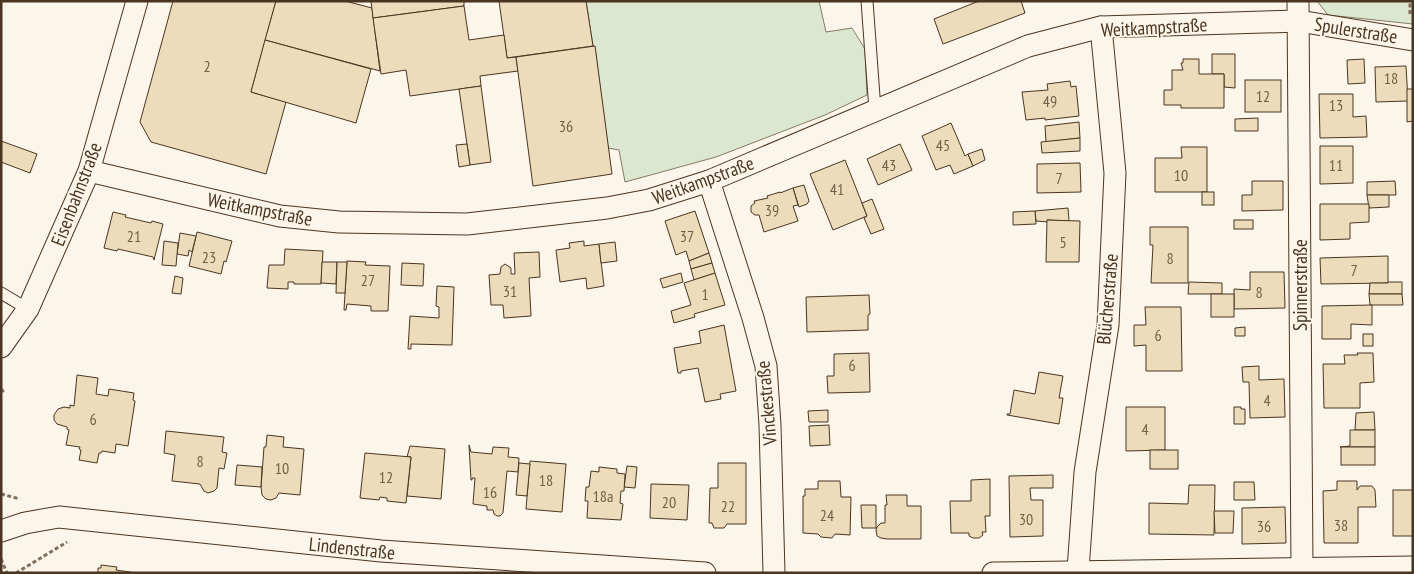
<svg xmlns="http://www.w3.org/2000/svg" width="1414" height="574" font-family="'PT Sans Narrow',sans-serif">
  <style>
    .green { fill: #dce7d0; stroke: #887966 }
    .building { fill: #ecdcbc; stroke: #4a3520 }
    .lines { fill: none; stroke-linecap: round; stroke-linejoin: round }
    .lane-casing { stroke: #4a3520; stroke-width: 13 }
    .street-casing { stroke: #4a3520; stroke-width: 23 }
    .path { stroke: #7f6f5c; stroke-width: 3; stroke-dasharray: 4 2.5; stroke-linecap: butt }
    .lane { stroke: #fbf6e9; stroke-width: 11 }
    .street { stroke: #fbf6e9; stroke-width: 21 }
    .labels { text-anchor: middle; stroke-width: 4; stroke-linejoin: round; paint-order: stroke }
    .number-label { font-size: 16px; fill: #725f47 }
    .street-label { font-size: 19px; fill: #4a3520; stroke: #fbf6e9 }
  </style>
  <rect width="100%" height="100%" fill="#fbf6e9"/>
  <g class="green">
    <path d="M586,1H819L826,32L852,28L865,49L867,95L825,115L716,157L625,182L619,150L608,148L595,47L593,46Z"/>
    <path d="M1317,1H1413V24L1328,15Z"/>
  </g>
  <g class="building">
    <path d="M173,1H276L251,92L286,102L266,174L151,142L140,122Z"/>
    <path d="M276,1H345L372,8L380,71L265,40Z"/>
    <path d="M371,1H464V6L373,18Z"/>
    <path d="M499,1H586L593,46L507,58Z"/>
    <path d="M979,1H1021L1025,13L943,44L934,19Z"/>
    <path d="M464,6L469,40L504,35L507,58L516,57L518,71L480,76L481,86L410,96L406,70L381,74L373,18Z"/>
    <path d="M265,40L371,69L356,123L251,92Z"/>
    <path d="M595,46L612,174L533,186L516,57Z"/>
    <path d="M1212,54H1235V88L1224,87V74H1212Z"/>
    <path d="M1183,59H1199V74H1224V108H1181V105H1164V90H1172V70H1183L1181,63H1183Z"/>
    <path d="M1364,59L1365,83L1348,84L1347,60Z"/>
    <path d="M1406,66L1408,101L1376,102L1375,67Z"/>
    <rect x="1245" y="80" width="36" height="32"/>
    <path d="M1070,81L1071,87L1076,86L1079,116L1045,120V118L1026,120L1022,92L1048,90L1047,84Z"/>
    <path d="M481,86L491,162L470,165L459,89Z"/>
    <path d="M1407,89H1413V121L1407,122Z"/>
    <path d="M1319,94H1353V117L1366,116L1367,137L1320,138Z"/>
    <path d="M1258,118V131H1235V119Z"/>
    <path d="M1079,122L1080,138L1046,142L1045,126Z"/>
    <path d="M951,123L965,156L968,154L973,166L954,174L950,165L936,170L922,136Z"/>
    <path d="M1080,138V151L1042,153L1041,142Z"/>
    <path d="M1,141L37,154L30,173L1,162Z"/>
    <path d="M467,144L470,165L459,167L456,145Z"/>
    <path d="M900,144L912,170L878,185L867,159Z"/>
    <path d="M1320,146H1353V183L1320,184Z"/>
    <path d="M1181,147H1207V192H1155V158H1182Z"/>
    <path d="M982,149L985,160L973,166L968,154Z"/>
    <path d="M845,160L867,216L833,230L810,174Z"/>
    <path d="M1080,163L1081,192L1037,193V164Z"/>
    <path d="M1252,181H1283V210L1242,211V195H1252Z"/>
    <path d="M1395,181L1396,195H1367V182Z"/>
    <path d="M804,185L809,201L807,204L799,207L793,188Z"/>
    <path d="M793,188L798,205L793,206L798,221L764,232L759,215H755L751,212V206L755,203L754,201L768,198L767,196L780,192V193Z"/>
    <rect x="1202" y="192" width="12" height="13"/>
    <path d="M1367,195H1389V207L1369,208Z"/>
    <path d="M872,199L884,229L871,234L864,218L867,216L862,203Z"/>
    <path d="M1320,204H1369V222L1350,223V239L1320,240Z"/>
    <path d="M1068,208L1069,221L1047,220L1048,222L1036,221L1035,211Z"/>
    <path d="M695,211L709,253L689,261L686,251L676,255L665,221Z"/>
    <path d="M1035,211L1036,224L1013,225V212Z"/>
    <path d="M113,212L126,215L125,217L151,223L152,221L163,224L154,260L153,257L118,249L117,251L104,248Z"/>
    <path d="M1047,220L1080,221L1079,262H1046Z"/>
    <rect x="1234" y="220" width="19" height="9"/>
    <path d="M1150,227H1188V283H1151L1153,245H1150Z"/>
    <path d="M197,232L232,241L226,262L224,261L221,274L189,266Z"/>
    <path d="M180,233L196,236L192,252L189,250L188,256L177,254Z"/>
    <path d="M164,241L178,243L176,266L162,265Z"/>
    <path d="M584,241V246L599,244L604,286L587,289L586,278L560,282L556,250L570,248L569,243Z"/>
    <path d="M615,242L617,261L601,263L599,244Z"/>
    <path d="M285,249L323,251L321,284H294V282H288V289L267,288L269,265H284Z"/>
    <path d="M539,252L540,277L529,278L531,316L504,318L503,305H491L489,275L500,274L501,267L505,264L511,268V274H515L514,253Z"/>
    <path d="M709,253L712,263L691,269L689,261Z"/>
    <path d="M1388,256V283L1321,284L1320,258Z"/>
    <path d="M347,261L366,262L365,265L390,266L388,311H371V306L347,304L346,310H344Z"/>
    <path d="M322,262H337L336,284L321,283Z"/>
    <path d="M337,262H347L345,293H336Z"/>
    <path d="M402,263L424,264L423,286L401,285Z"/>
    <path d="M712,263L715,273L694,280L691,269Z"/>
    <path d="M1250,272H1284L1285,308L1234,309V289L1250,290Z"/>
    <path d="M681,273L683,282L663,288L660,279Z"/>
    <path d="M715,273L725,305L694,314L695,317L674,323L671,311L691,305L684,283Z"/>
    <path d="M175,276L183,278L181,294L172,293Z"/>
    <path d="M1189,282L1222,283V294H1188Z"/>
    <path d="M1388,282H1402V294H1369L1370,283H1388Z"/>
    <path d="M437,286L454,287L452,345L411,344V349H408L410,316L439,318V307L436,306Z"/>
    <rect x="1211" y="294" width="23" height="23"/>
    <path d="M1369,294H1402L1403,305H1370Z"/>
    <path d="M869,295L870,314L868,315V330L807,332L806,297Z"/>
    <path d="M1322,306L1372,305V325L1351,324V339H1322Z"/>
    <path d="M1145,307H1181L1182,371H1146V345L1134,346V325H1146Z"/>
    <path d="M724,325L736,391L720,394L721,399L705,402L698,368L681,371V373H678L674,348L701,343L699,331Z"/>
    <path d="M1245,327V336H1235V328Z"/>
    <rect x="1363" y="334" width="10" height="12"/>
    <path d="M869,353L870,392L828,393L827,376H834V354Z"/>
    <path d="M1357,353H1373L1374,382L1360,383V408H1324L1323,364H1345L1344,355H1358Z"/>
    <path d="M1259,366V380L1284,379L1285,417L1250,418L1249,382H1243L1242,367Z"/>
    <path d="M1039,372L1063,376L1059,398H1063L1059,424L1007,415V414H1010L1014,390L1035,394Z"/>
    <path d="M77,375L98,378L96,394L108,396L109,389L134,393L133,400L135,401L128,446L116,444L115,453L102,451L101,453H99L97,463L79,460L81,450L79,449L80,447L66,445L69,430L67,429V427L57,424L54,420V415L58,409L64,407L70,408V405L74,406Z"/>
    <path d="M1126,407H1165V450L1126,451Z"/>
    <path d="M1234,407H1241V409H1245V424H1234Z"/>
    <path d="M828,410V422H809L808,411Z"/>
    <path d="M1374,412L1375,430H1355L1356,413Z"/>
    <path d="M829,425L830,445L810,446L809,426Z"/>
    <path d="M1350,430H1375V447H1340L1350,446Z"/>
    <path d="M166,431L224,437L222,452L227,453L224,469L219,468L217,488L214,491L208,493L204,491L200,484L172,481L175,455L164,453Z"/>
    <path d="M267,435L284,437L283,447L304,449L300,495L279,493L276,498L271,500L266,499L262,495L261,487L264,447H266Z"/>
    <path d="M469,445L471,452L492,454L493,447L509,448L508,457L519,458L518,472L507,471L503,513L500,516H497L494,514L493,510H487V506L473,504L475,478H472V480H471Z"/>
    <path d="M410,446L445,449L441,499L407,496L411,457H407Z"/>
    <rect x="1341" y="447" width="34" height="18"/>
    <rect x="1150" y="450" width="28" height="19"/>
    <path d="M365,453L411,457L406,503L387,501V498L380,497L379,500L360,498Z"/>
    <path d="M530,461L566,464L562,512L526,509Z"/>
    <path d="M519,463L530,464L527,496L516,495Z"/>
    <path d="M718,463H746V524H727L724,528H714L712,523H709L710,488H718Z"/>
    <path d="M237,465L262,467L261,487L235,485Z"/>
    <path d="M627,466L637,467L635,488L624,487Z"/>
    <path d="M599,467L617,469V473L625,474L624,491H621L620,503L623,504L621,520L587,518L588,501H585L586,487H589L591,471L599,472Z"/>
    <path d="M1053,475V488H1030L1031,500H1043V536L1010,537L1009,476Z"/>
    <path d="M990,479V516H985L986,532H982L983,535L979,538H973L969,536V533H951L950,501H971V480Z"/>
    <path d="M818,481H840L841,497H851L850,535L835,534L832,538L821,537L818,534L803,533V496H805V489H818Z"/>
    <path d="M1337,481H1357V490L1360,486H1372L1375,490L1376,507H1358V543H1324L1323,491L1337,490Z"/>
    <path d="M1234,482H1254L1255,500H1234Z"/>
    <path d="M651,484L689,485L687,520L650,518Z"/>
    <path d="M1189,485H1215L1214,535L1149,534V503L1188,504Z"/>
    <rect x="1393" y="490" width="20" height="46"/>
    <path d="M886,495H907V506H921V539H887L881,538L877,536L876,530L877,527L881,523H885V505H887Z"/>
    <path d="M861,505H876V528H862Z"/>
    <path d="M1285,507L1286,543L1242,544V508Z"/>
    <path d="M1214,511H1234L1233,533H1215Z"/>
    <path d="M101,565L117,567L116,570L137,573H98V568H101Z"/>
  </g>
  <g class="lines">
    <g class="lane-casing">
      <g id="lane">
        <path d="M867,1L875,110"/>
        <path d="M1,293L28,309"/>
      </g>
    </g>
    <g class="street-casing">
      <g id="street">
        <path d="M1298,1L1302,568"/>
        <path d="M89,171L280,216L339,222L467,224L607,208L649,200L709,181L1028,46L1101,27L1299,21L1413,40"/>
        <path d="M709,181L753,318L766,366L770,425L774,573"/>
        <path d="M1,347L28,309L89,171L137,1"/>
        <path d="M1,531L25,523L59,517L381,551L705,573"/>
        <path d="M1078,570L1085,472L1108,325L1115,173L1101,27"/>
        <path d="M993,573L1413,567"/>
      </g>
    </g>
    <g class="path">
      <path d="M1410,14V1"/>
      <path d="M1,389L3,391L1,394"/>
      <path d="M1,494L20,499"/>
      <path d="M1,559L7,573"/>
      <path d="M16,573L67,542"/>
    </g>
    <use href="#lane" class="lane"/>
    <use href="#street" class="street"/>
  </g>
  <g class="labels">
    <g class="number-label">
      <text x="207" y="72">2</text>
      <text x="1391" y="84">18</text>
      <text x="1263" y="102">12</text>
      <text x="1050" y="107">49</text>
      <text x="1336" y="111">13</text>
      <text x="566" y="132">36</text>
      <text x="943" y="151">45</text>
      <text x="889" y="171">43</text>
      <text x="1336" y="171">11</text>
      <text x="1181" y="181">10</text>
      <text x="1059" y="184">7</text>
      <text x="837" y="195">41</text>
      <text x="772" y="216">39</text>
      <text x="134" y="242">21</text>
      <text x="687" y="242">37</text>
      <text x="1063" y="248">5</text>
      <text x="209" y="263">23</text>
      <text x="1170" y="264">8</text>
      <text x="1354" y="276">7</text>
      <text x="368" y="286">27</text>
      <text x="510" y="297">31</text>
      <text x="1259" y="298">8</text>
      <text x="705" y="300">1</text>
      <text x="1158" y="341">6</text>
      <text x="852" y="371">6</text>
      <text x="1267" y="406">4</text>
      <text x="93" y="425">6</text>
      <text x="1145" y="435">4</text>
      <text x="200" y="467">8</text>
      <text x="282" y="474">10</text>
      <text x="386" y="483">12</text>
      <text x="546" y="486">18</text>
      <text x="490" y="498">16</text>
      <text x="603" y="502">18a</text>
      <text x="669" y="508">20</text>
      <text x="728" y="512">22</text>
      <text x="827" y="521">24</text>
      <text x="1026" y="525">30</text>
      <text x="1341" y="531">38</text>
      <text x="1264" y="532">36</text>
    </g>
    <g class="street-label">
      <text transform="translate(1154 27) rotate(-3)" y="7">Weitkampstraße</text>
      <text transform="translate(1356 30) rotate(9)" y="7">Spulerstraße</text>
      <text transform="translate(703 180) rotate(-20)" y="7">Weitkampstraße</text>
      <text transform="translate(76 194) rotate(-69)" y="7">Eisenbahnstraße</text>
      <text transform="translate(260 209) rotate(11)" y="7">Weitkampstraße</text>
      <text transform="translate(1300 285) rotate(-90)" y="7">Spinnerstraße</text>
      <text transform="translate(1107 299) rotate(-85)" y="7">Blücherstraße</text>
      <text transform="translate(766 403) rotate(-95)" y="7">Vinckestraße</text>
      <text transform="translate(352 548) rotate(6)" y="7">Lindenstraße</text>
    </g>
  </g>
  <rect width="1414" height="574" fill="none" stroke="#4a3520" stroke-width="5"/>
</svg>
